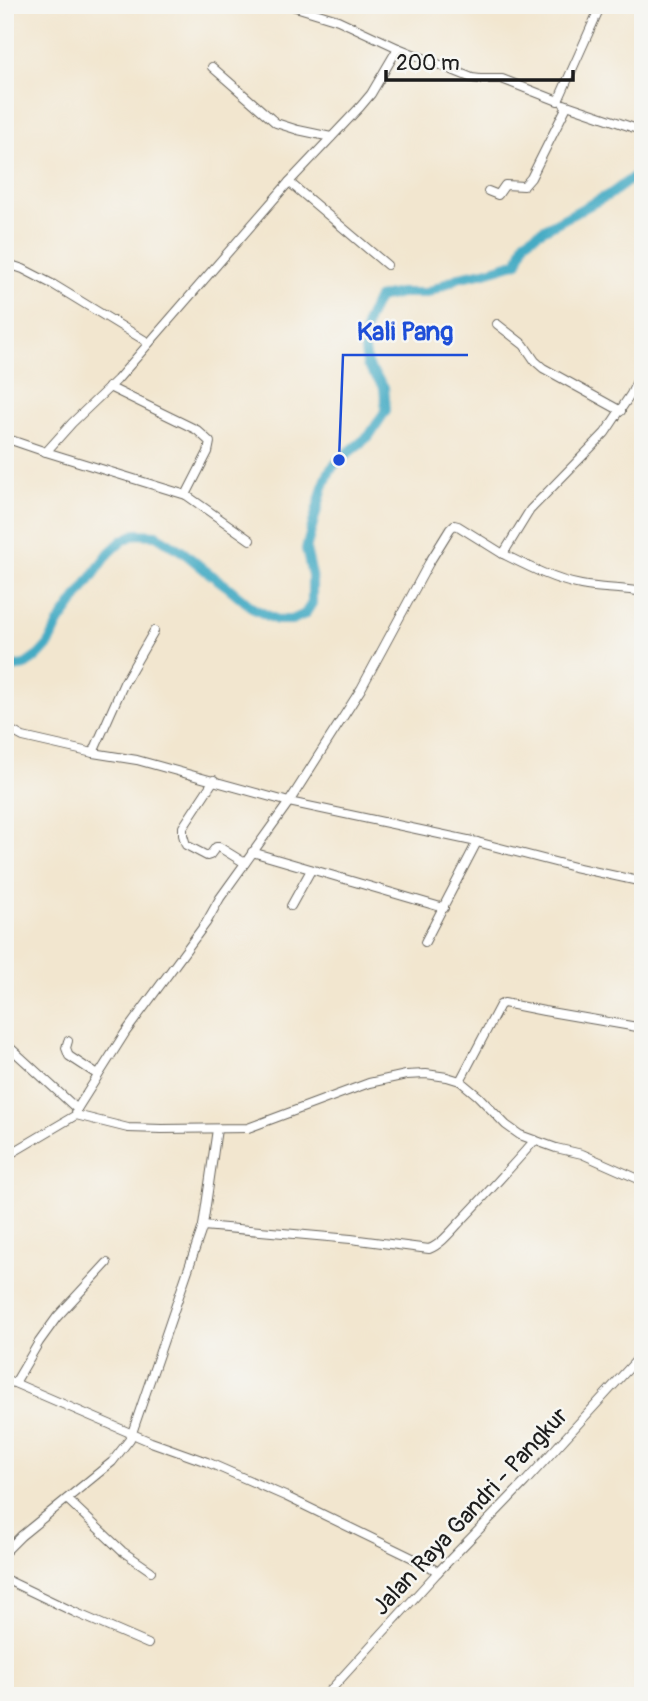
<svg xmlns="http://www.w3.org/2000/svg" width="648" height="1701" font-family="Pangolin,sans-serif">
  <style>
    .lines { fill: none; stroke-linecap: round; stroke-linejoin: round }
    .river { stroke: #45abc4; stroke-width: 10 }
    .minor-casing { stroke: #67635b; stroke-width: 10 }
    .minor { stroke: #fff; stroke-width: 8 }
    .labels { text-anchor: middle; stroke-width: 5; stroke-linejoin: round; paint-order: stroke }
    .street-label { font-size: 24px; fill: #1c1c1c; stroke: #f6f6f2 }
    .leader { fill: none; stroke: #1d4ed8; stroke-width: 2.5 }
    .callout-dot { fill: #1d4ed8; stroke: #f6f6f2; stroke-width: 2.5 }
    .callout-label { font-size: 26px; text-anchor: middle; font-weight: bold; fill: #1d4ed8; stroke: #f6f6f2; stroke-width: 5; stroke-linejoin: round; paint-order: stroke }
  </style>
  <rect width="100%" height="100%" fill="#f6f6f2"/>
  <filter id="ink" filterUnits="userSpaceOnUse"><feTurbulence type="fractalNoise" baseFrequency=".0143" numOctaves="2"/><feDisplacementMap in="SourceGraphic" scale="14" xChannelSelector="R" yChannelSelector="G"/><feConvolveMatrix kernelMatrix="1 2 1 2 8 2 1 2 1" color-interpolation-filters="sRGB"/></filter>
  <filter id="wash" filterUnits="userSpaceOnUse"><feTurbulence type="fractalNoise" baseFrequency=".00686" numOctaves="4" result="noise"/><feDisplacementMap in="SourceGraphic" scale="28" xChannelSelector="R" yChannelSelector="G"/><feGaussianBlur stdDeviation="1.57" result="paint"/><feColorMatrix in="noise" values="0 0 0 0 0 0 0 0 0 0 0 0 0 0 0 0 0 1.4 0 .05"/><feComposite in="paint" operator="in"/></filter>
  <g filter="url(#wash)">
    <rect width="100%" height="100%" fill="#f2e6cf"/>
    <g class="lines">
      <path class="river" d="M5,668L25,665L39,655L49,644L58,624L109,553L123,540L136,534L156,535L183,552L206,571L228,587L254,609L277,620H292L305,614L312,603V575L306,549L323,487L330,470L339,460L369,436L386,410L384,387L367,365L364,343L367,321L378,298L400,293H427L460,277L485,272L518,262L525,241L541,231L612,193L643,170"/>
    </g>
  </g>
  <g filter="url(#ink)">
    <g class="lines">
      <g class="minor-casing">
        <g id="minor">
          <path d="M289,5L338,20L398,48"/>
          <path d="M212,67L276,123L298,130L331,137"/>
          <path d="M564,104L643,131"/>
          <path d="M289,182L387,265"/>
          <path d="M488,191L498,195L505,185L524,186L531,178L567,106"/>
          <path d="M5,263L23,269L54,285L149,343"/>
          <path d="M497,324L524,345L535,361L543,368L621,411"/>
          <path d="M109,387L197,430L210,442L208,452L186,495"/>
          <path d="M5,438L46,452L72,423L117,380L289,182L360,107L371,94L398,48L472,78L480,79H502L558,101L601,5"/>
          <path d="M46,452L186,495L250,540"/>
          <path d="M642,509L643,510"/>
          <path d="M503,554C527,566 554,580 581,585C601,589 622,588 643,592"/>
          <path d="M5,727L23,737L93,753L137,760L289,802L477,842L574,867L643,882"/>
          <path d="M93,753L124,683L154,631"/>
          <path d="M214,780L183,827V835L186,845L207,856L210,855L216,847H219L245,863"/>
          <path d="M252,852L444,908"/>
          <path d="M291,906L311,870"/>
          <path d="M425,942L477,842"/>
          <path d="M68,1041L66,1048L69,1056L98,1075"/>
          <path d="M5,1043L77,1109"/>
          <path d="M460,1081L500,1005L504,1003L544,1011L643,1028"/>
          <path d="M76,1115L128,1128L162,1129L248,1128L369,1083L406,1075L426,1074L447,1077L460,1081L478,1096L506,1125L520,1135L556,1148L582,1154L643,1181"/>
          <path d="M5,1157L76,1115L77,1109L125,1033L206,923L220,898L289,802L361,689L429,563L450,529L454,525L458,526L503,554L530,510L605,433L631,394L643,368"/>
          <path d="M203,1226L351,1239L429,1249C442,1244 452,1230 462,1220C487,1194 511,1167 535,1140"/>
          <path d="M5,1379L151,1442L207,1462L285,1496L429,1566L438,1572"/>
          <path d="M15,1383L39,1342L57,1317L107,1263"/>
          <path d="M67,1499L122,1551L151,1571"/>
          <path d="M5,1552L21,1536L112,1462L130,1439L203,1226L217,1129"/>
          <path d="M5,1579L74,1612L148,1644"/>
          <path d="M325,1696L438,1572L525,1482L643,1353"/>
        </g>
      </g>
      <use href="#minor" class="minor"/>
    </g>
  </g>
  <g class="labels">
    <g class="street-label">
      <text transform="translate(470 1511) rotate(-47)" y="8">Jalan Raya Gandri - Pangkur</text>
    </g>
  </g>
  <path class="leader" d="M339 460L343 355H468"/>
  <circle class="callout-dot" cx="339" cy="460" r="7"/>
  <g class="callout-label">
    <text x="405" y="340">Kali Pang</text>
  </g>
  <rect width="648" height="1701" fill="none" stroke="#f6f6f2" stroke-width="28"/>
  <path d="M386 70v10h187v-10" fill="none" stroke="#1c1c1c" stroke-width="3.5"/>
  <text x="396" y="70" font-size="21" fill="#1c1c1c" stroke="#f6f6f2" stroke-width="5" paint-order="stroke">200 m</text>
</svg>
